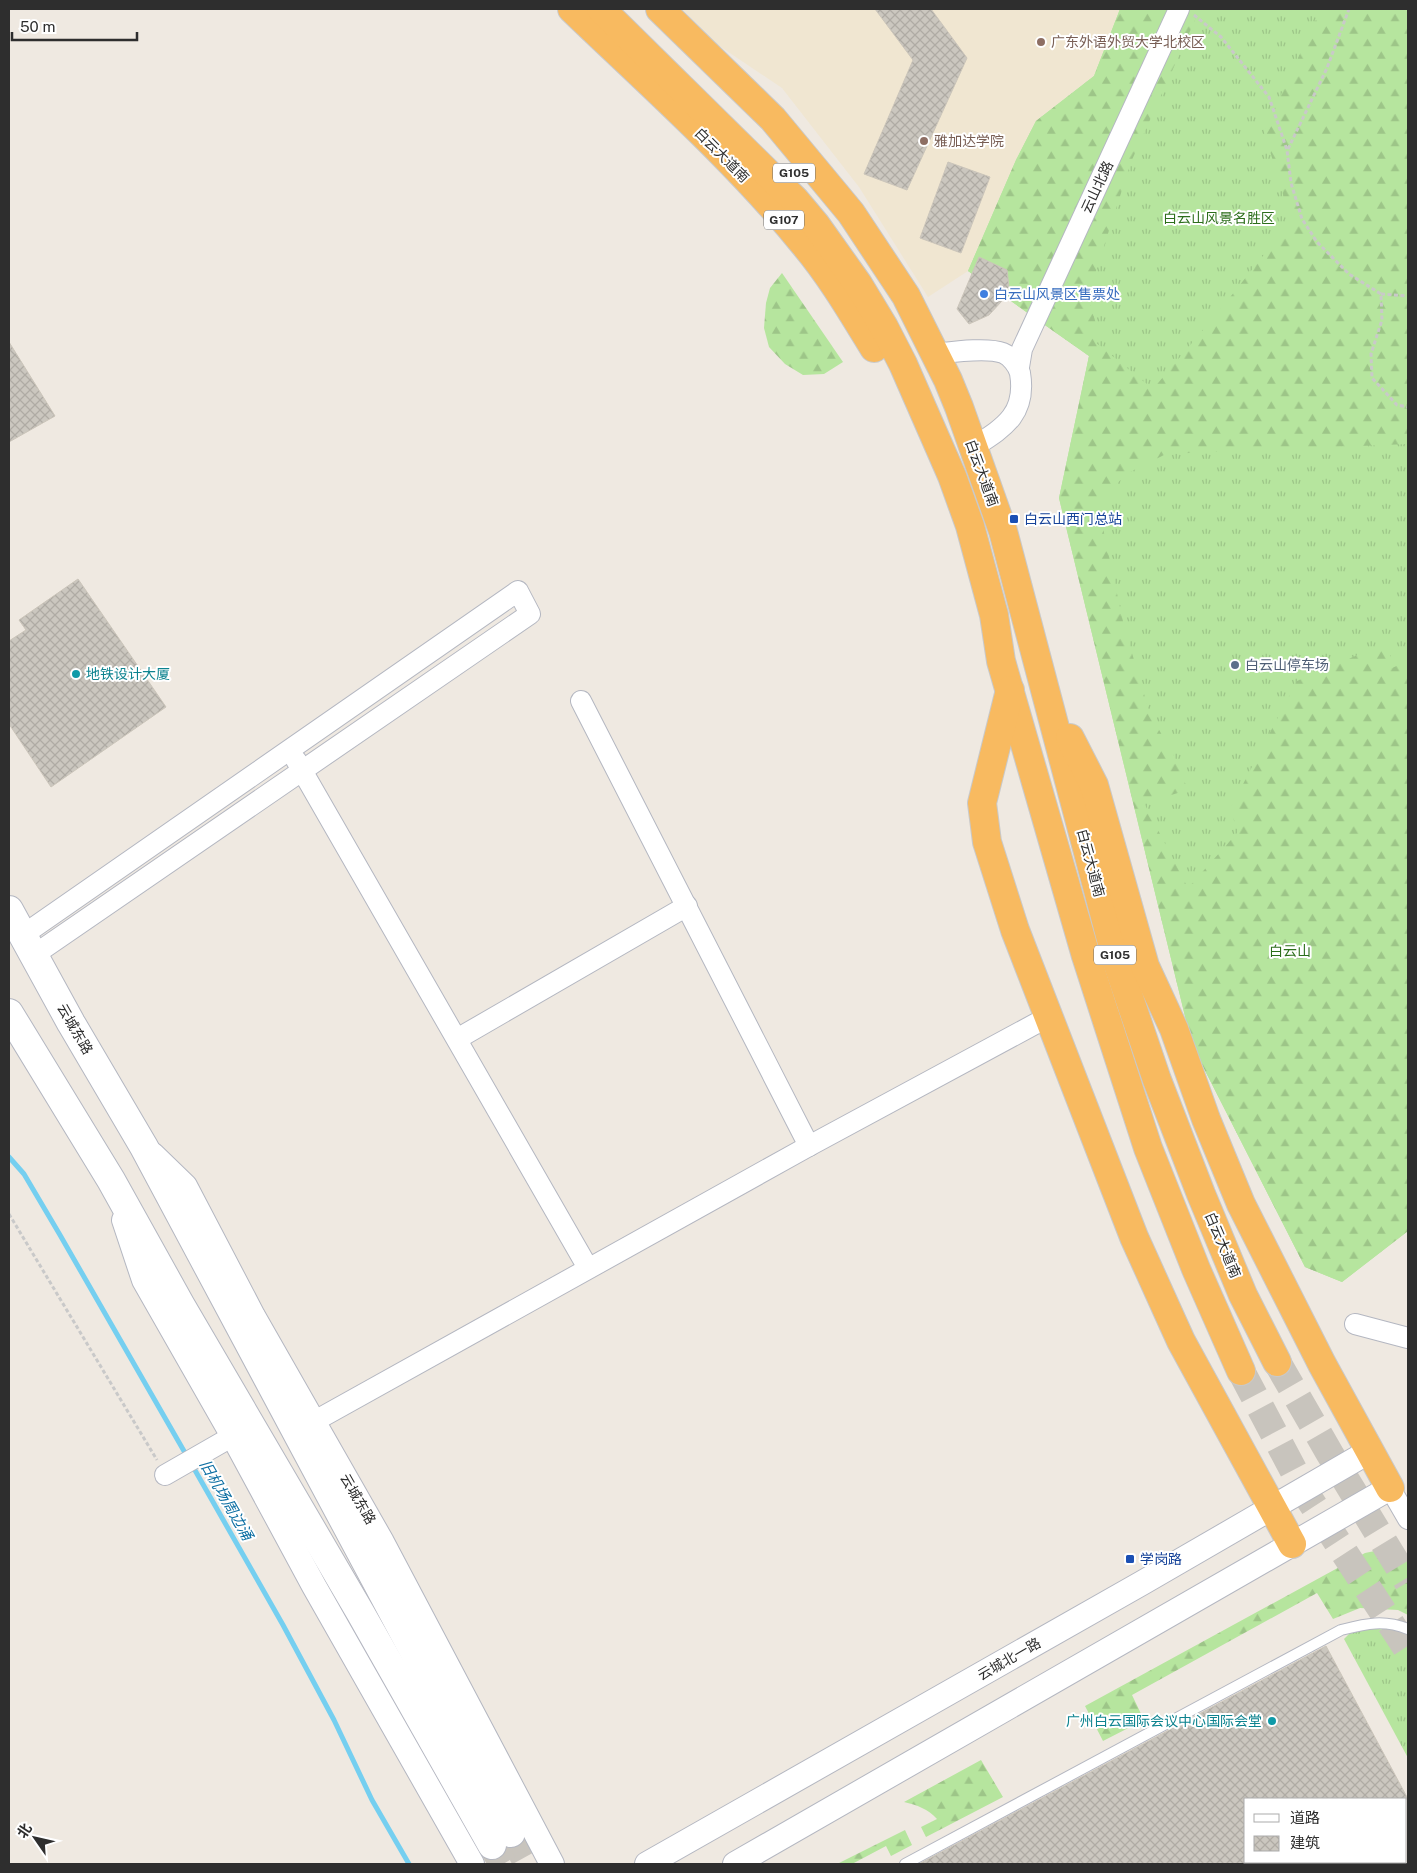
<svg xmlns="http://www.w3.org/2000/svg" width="1417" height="1873" font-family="'Public Sans','Noto Sans SC',sans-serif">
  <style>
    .education { fill: #f0e6d1 }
    .grass { fill: url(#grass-tufts) }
    .forest { fill: url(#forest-firs) }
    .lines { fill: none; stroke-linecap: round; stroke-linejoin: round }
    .stream { stroke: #75cff0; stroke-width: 5 }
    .building { fill: url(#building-cross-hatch); stroke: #cbc5ba }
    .secondary-tunnel { stroke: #c8c4bd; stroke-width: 28; stroke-dasharray: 28 14; stroke-linecap: butt }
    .trunk-tunnel { stroke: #c8c4bd; stroke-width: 28; stroke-dasharray: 28 14; stroke-linecap: butt }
    .service-casing { stroke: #b4b7c1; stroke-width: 12 }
    .minor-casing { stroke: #b4b7c1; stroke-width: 22 }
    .tertiary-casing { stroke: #b4b7c1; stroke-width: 26 }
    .secondary-casing { stroke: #b4b7c1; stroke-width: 30 }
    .trunk-casing { stroke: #c9c9c9; stroke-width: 30 }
    .path { stroke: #c9c9c9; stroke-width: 3; stroke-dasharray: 4 2.5; stroke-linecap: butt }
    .service { stroke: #fff; stroke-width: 10 }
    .minor { stroke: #fff; stroke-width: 20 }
    .tertiary { stroke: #fff; stroke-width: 24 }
    .secondary { stroke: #fff; stroke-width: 28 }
    .trunk { stroke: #f8ba60; stroke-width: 28 }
    .education-dot { fill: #8d6e63; stroke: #fff; stroke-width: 2 }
    .shop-dot { fill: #3f7fe0; stroke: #fff; stroke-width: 2 }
    .transit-dot { fill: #1a4fb4; stroke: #fff; stroke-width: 2 }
    .service-dot { fill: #5c6f8a; stroke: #fff; stroke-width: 2 }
    .culture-dot { fill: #0f9aa8; stroke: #fff; stroke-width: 2 }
    .labels { text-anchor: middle; stroke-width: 4; stroke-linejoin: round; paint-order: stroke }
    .shield { fill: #fff; stroke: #6d6d6d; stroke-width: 1 }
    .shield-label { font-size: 12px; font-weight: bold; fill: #2e2e2e }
    .education-label { font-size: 14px; fill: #785e54; stroke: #fff; text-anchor: start }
    .street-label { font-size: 14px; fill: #2e2e2e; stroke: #fff }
    .park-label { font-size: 14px; fill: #2c6e1b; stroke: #fff }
    .shop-label { font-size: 14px; fill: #366cbe; stroke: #fff; text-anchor: start }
    .transit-label { font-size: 14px; fill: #164399; stroke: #fff; text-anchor: start }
    .service-label { font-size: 14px; fill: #4e5e75; stroke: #fff; text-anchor: start }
    .culture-label { font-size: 14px; fill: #0d838f; stroke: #fff; text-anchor: start }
    .water-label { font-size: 15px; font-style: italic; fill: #0d6fa3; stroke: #fff }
  </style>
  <defs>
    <pattern id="grass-tufts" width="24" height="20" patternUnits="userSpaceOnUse" patternTransform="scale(1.25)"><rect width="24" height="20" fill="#b6e59e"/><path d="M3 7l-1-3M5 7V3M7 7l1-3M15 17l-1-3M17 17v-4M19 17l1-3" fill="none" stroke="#9dc588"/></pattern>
    <pattern id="forest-firs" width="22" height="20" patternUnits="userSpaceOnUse" patternTransform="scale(1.25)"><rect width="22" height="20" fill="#b6e59e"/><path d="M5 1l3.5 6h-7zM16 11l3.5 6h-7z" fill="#9dc588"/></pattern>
    <pattern id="building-cross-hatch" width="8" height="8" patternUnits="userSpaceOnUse" patternTransform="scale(1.25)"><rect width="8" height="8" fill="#cbc7bf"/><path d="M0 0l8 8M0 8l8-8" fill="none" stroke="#afaba4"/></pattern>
  </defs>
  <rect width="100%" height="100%" fill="#efe9e1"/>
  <path class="education" d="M682,9H1120L1094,76L1036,121L1016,160L968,271L928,297L859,187L782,88L718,45Z"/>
  <g class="grass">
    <path d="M1120,9H1408V1231L1342,1282L1305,1267L1192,1045L1059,498L1089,356L968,271L1016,160L1036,121L1094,76Z"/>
    <path d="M1368,1628L1388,1630L1408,1638V1758L1344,1639L1349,1634Z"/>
  </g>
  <g class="forest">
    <path d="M1120,9H1200L1131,162L1088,296L1096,324L1095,342L1153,389L1219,311L1291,221L1264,131L1321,9H1408V444L1166,454L1126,474L1100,502L1104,533L1124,626L1150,714L1174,756L1188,790L1144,803L1188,888L1238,832L1230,809L1297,681L1388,642L1392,668L1408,661V1231L1342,1282L1305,1267L1192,1045L1059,498L1089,356L968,271L1016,160L1036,121L1094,76Z"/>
    <path d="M782,273L843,362L824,374L803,375L785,364L769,347L764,328L766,303L770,288Z"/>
    <path d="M1394,1547L1408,1555V1615L1398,1610L1360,1608L1333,1619L1317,1593L1132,1695L1144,1720L1103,1741L1085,1706L1365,1553Z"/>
    <path d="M981,1760L1003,1797L926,1837L921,1827L937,1819C928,1809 917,1805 904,1802Z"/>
    <path d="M905,1830L912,1845L891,1856L886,1846L852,1864H837Z"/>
  </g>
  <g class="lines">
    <g class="stream">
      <path d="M9,1157L24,1174L60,1235L188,1458"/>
      <path d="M192,1465L283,1625L334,1720L372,1800L409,1864"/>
    </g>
  </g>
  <g class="building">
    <path d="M875,9H931L967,58L907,190L864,174L913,60Z"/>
    <path d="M948,162L990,177L961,253L920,238Z"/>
    <path d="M979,257L1007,270L1009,287L1001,302L989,315L969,324L957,309Z"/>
    <path d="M9,342L55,416L9,442Z"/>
    <path d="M78,579L166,707L51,787L9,724V641L26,630L19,620Z"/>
    <path d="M1326,1646L1408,1799H1246V1864H919Z"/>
  </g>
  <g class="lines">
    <g class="secondary-tunnel">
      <path d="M511,1833L528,1864"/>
      <path d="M492,1845L503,1864"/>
    </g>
    <g class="trunk-tunnel">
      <path d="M1277,1362L1330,1454L1408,1582"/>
      <path d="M1241,1371L1306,1494L1408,1650"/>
    </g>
    <g class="service-casing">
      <path id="service" d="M905,1864L1341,1630C1365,1624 1383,1619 1408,1629"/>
    </g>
    <g class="minor-casing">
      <g id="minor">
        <path d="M934,354C952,352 987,347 1003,353C1011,356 1018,366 1020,373C1027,415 1003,428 972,448"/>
        <path d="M1019,367L1022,349L1179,9"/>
        <path d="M581,701L809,1146"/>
        <path d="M296,760L588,1268"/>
        <path d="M23,935L518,591L530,614L34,955"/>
        <path d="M457,1039L687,906"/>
        <path d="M1355,1324L1408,1338"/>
        <path d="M313,1422L809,1146L1048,1017"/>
        <path d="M165,1475L233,1436"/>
        <path d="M1390,1488L1408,1519"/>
      </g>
    </g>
    <g class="tertiary-casing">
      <g id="tertiary">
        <path d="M153,1155L185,1186L253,1316L382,1542L552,1864"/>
        <path d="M124,1220L144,1280L233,1436L314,1586L472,1864"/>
        <path d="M647,1864L1142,1583L1370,1451"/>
        <path d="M735,1864L1390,1488"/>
      </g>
    </g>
    <g class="secondary-casing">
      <g id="secondary">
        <path d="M9,910L71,1023L144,1147L511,1833"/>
        <path d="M9,1013L111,1180L180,1304L360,1612L492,1845"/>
      </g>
    </g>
    <g class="trunk-casing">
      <g id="trunk">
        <path d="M572,9C651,85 735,159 804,244C831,276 852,312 874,348"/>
        <path d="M601,9L795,200L816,225L858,284L884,327L903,364L952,476L970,526L984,578L994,615L1001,661L1086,956L1148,1148L1196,1269L1241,1371"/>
        <path d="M660,9L773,119L851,213L906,296L948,380L959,407L1003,531L1117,962L1157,1080L1201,1194L1243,1295L1277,1362"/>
        <path d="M1010,690L982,803L987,842L1015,930L1134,1237L1181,1341L1292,1544"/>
        <path d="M1070,738L1094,785L1145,966L1174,1029L1206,1119L1241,1204L1322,1364L1390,1488"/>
      </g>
    </g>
    <g class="path">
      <path d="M1194,15L1221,37L1269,97L1287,150L1291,183L1302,219L1317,242L1349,274L1381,294L1382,320L1371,354L1372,378L1397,405L1408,407"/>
      <path d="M1288,149L1327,68L1349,9"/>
      <path d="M1381,294L1408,296"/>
      <path d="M9,1214L157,1460"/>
    </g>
    <use href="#service" class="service"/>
    <use href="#minor" class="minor"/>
    <use href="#tertiary" class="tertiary"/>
    <use href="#secondary" class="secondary"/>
    <use href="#trunk" class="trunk"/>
  </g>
  <g class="education-dot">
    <circle cx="1041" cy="42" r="5"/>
    <circle cx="924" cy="141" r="5"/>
  </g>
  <circle class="shop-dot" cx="984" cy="294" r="5"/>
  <g class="transit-dot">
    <rect x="1009" y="514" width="10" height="10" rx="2.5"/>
    <rect x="1125" y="1554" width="10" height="10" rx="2.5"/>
  </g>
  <circle class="service-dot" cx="1235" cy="665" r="5"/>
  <g class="culture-dot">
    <circle cx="76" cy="674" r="5"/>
    <circle cx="1272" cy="1721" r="5"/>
  </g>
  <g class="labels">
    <g class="shield">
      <rect x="773" y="163.5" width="42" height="19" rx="4"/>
      <rect x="764" y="210.5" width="40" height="19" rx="4"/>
      <rect x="1094" y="945.5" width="42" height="19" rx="4"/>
    </g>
    <g class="shield-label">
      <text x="794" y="177">G105</text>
      <text x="784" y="224">G107</text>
      <text x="1115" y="959">G105</text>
    </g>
    <g class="education-label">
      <text x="1051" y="47">广东外语外贸大学北校区</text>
      <text x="934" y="146">雅加达学院</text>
    </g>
    <g class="street-label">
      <text transform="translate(722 155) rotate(45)" y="5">白云大道南</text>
      <text transform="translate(1097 187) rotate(-65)" y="5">云山北路</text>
      <text transform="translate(982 473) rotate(70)" y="5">白云大道南</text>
      <text transform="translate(1091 863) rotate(75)" y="5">白云大道南</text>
      <text transform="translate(75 1029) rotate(60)" y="5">云城东路</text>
      <text transform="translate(1223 1245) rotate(67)" y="5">白云大道南</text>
      <text transform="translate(358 1499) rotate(60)" y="5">云城东路</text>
      <text transform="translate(1009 1659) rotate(-30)" y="5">云城北一路</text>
    </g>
    <g class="park-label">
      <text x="1219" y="223">白云山风景名胜区</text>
      <text x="1290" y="956">白云山</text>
    </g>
    <g class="shop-label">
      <text x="994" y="299">白云山风景区售票处</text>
    </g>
    <g class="transit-label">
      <text x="1024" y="524">白云山西门总站</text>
      <text x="1140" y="1564">学岗路</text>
    </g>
    <g class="service-label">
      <text x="1245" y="670">白云山停车场</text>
    </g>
    <g class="culture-label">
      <text x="86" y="679">地铁设计大厦</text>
      <text x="1262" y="1726" text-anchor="end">广州白云国际会议中心国际会堂</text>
    </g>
    <g class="water-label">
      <text transform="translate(226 1500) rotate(60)" y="5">旧机场周边涌</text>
    </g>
  </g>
  <rect width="1417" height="1873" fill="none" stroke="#2e2e2e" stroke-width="20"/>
  <rect x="1244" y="1798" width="162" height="65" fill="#ffffff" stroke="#ababab"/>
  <rect x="1254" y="1814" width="25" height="8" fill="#ffffff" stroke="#ababab"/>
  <text x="1290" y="1823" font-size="15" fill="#2e2e2e">道路</text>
  <rect x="1254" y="1836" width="25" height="15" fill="url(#building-cross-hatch)" stroke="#ababab"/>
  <text x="1290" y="1848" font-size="15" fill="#2e2e2e">建筑</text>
  <g transform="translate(35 1838) rotate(304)" stroke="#ffffff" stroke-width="4" paint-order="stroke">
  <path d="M0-4L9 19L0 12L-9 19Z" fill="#2e2e2e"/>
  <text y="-8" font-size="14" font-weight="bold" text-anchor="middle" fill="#2e2e2e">北</text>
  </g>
  <path d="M12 32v8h125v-8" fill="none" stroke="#2e2e2e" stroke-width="2.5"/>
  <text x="20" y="32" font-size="15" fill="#2e2e2e" stroke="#ffffff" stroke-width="4" paint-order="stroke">50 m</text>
</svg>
